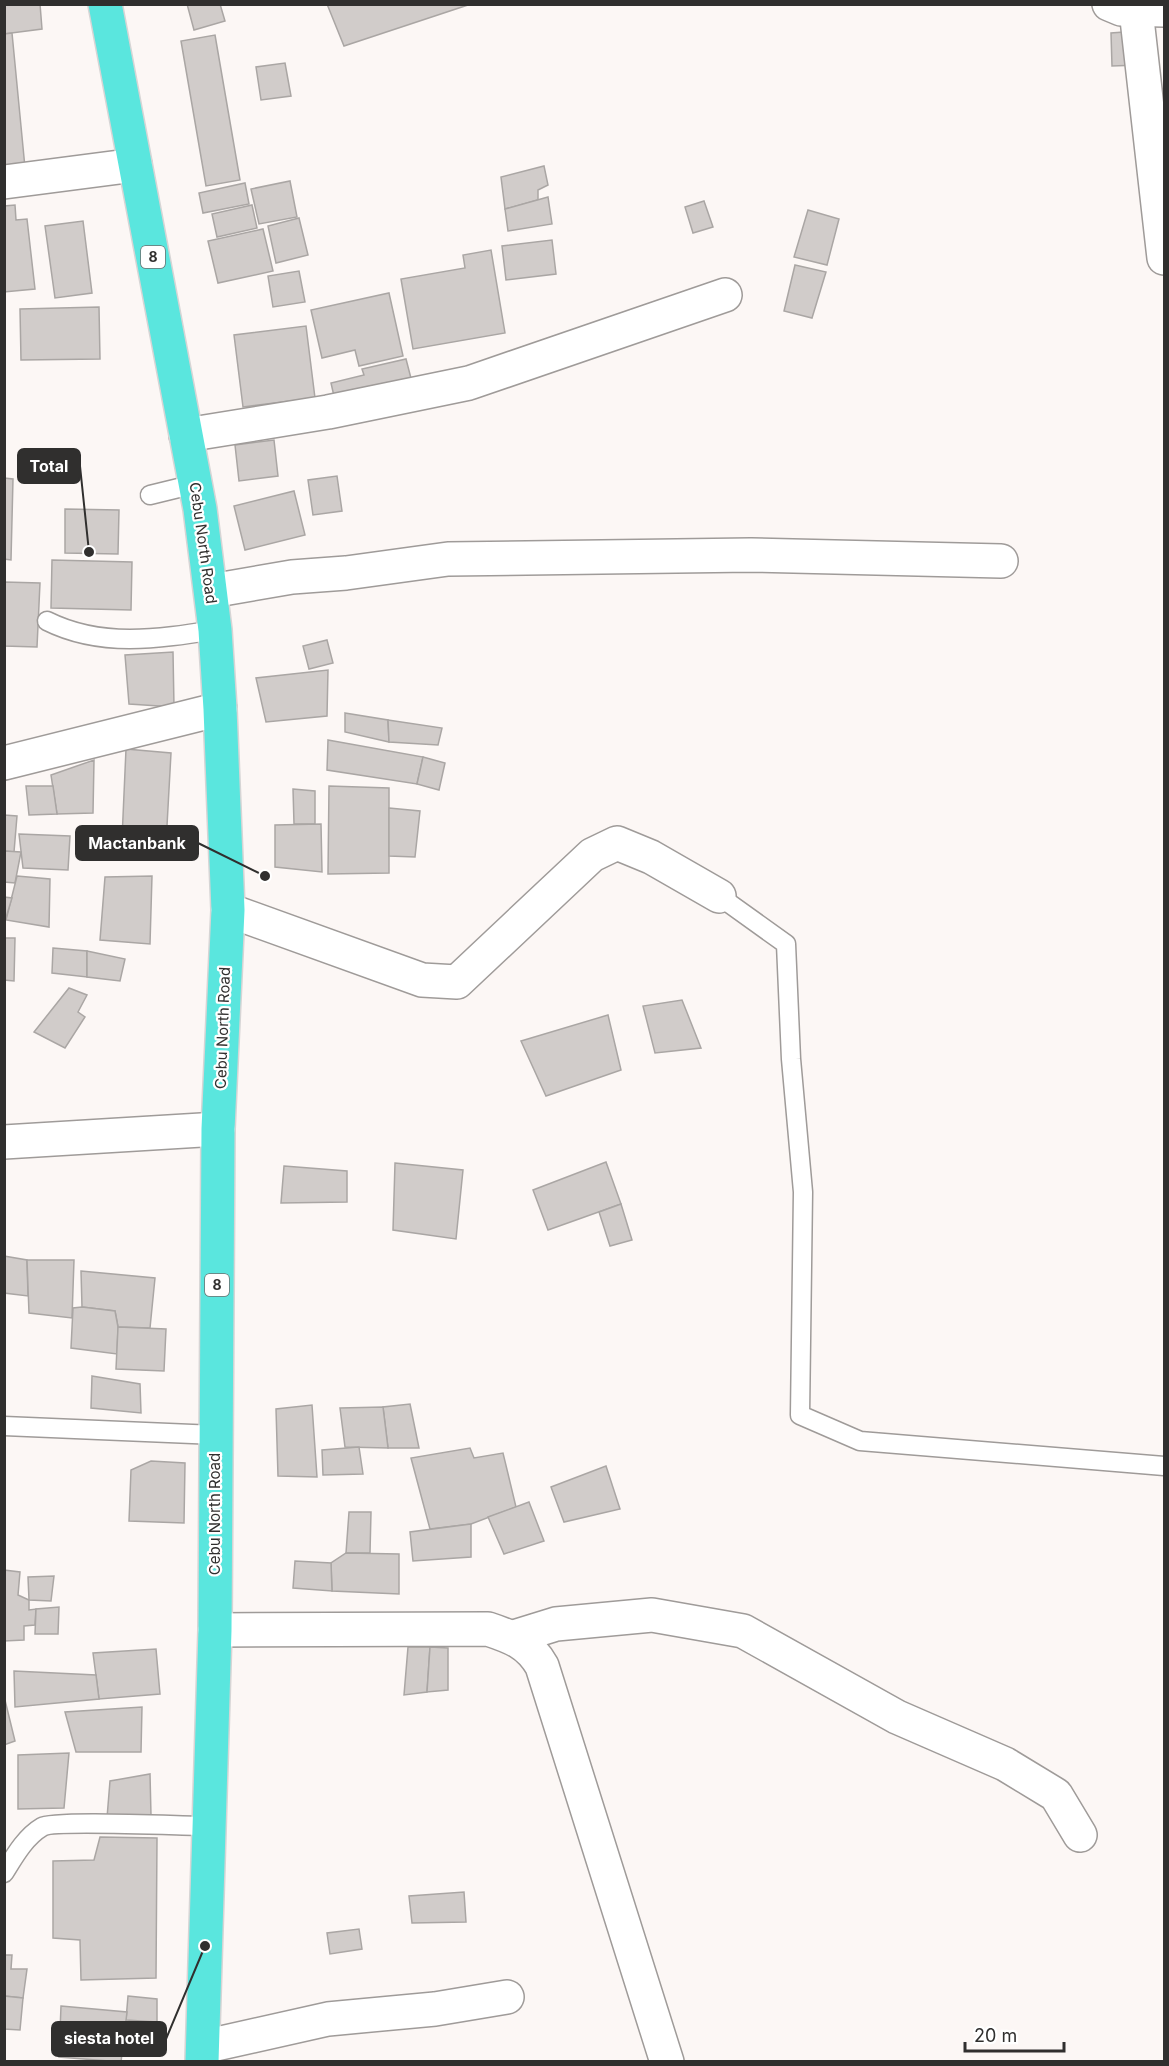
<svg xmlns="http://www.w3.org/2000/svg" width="1169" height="2066" font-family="Inter,sans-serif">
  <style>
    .building { fill: #d1ccca; stroke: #aaa6a4; stroke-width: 1.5 }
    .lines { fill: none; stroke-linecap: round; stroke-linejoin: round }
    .service-casing { stroke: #9f9b99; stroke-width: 21 }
    .minor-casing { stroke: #9f9b99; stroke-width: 36 }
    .tertiary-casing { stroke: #9f9b99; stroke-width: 36 }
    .trunk-casing { stroke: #d6d5d5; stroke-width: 36 }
    .service { stroke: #fff; stroke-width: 18 }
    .minor { stroke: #fff; stroke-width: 33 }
    .tertiary { stroke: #fff; stroke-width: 33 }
    .trunk { stroke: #5ae6de; stroke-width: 33 }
    .labels { text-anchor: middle; stroke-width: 4.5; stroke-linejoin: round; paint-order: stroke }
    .shield { fill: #fff; stroke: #6e6d6d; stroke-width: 1.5 }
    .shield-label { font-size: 14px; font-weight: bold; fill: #302f2e }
    .street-label { font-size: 15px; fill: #302f2e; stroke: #fff }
    .leader { fill: none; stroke: #302f2e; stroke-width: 2 }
    .callout-dot { fill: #302f2e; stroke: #fff; stroke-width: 2 }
    .callout { fill: #302f2e; stroke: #302f2e; stroke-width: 2 }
    .callout-label { font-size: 16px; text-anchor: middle; font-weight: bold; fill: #fff }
  </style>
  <rect width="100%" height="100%" fill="#fcf7f5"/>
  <g class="building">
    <path d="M4,4H40L42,29L4,34Z"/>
    <path d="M187,4H220L225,21L194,30Z"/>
    <path d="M327,4H471L344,46Z"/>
    <path d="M1137,31L1139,65L1112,66L1111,33Z"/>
    <path d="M12,33L26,178L4,180V34Z"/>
    <path d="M215,35L240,180L206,186L181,41Z"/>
    <path d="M285,63L291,96L261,100L256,67Z"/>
    <path d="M544,166L548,185L538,190V200L505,209L501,177Z"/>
    <path d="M290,181L297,217L259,224L251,189Z"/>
    <path d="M245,183L249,204L203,213L199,193Z"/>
    <path d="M548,197L552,224L508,231L505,209Z"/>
    <path d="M704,201L713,227L693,233L685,207Z"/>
    <path d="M15,205L16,220L27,219L35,289L4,292V206Z"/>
    <path d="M252,205L257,228L217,237L212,214Z"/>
    <path d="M808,210L839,219L827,265L794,257Z"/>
    <path d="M299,218L308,255L276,263L268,226Z"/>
    <path d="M83,221L92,293L55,298L45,226Z"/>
    <path d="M263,229L273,271L218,283L208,241Z"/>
    <path d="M552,240L556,274L506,280L502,246Z"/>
    <path d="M491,250L505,333L413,349L401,279L465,268L463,255Z"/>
    <path d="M795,265L826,272L812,318L784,311Z"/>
    <path d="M299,271L305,302L273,307L268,276Z"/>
    <path d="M389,293L403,356L359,366L355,350L322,358L311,310Z"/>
    <path d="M99,307L100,359L21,360L20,309Z"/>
    <path d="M306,326L315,398L243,407L234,335Z"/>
    <path d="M406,359L413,386L336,405L331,383L364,375L362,369Z"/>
    <path d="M274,440L278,476L239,481L235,445Z"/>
    <path d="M337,476L342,511L313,515L308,480Z"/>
    <path d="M4,478L13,479L11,560L4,559Z"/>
    <path d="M294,491L305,535L245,550L234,506Z"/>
    <path d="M65,509L119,510L118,554L65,553Z"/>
    <path d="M52,560L132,562L131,610L51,608Z"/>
    <path d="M4,582L40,583L37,647L4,646Z"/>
    <path d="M327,640L333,663L309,669L303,646Z"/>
    <path d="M173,652L174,707L129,704L125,655Z"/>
    <path d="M328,670L327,716L266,722L256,678Z"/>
    <path d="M345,713L388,720L389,742L345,732Z"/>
    <path d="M388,720L442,728L438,745L389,742Z"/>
    <path d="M328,740L423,757L417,784L327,770Z"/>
    <path d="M126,749L171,753L166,844L122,839Z"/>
    <path d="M423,757L445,763L439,790L417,784Z"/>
    <path d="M94,760L93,813L57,814L51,775Z"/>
    <path d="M26,786H53L57,814L29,815Z"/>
    <path d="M329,786L389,788V873L328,874Z"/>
    <path d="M293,789L315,791V824H294Z"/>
    <path d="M389,808L420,811L415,857L389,856Z"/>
    <path d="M4,815L17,816L14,852L4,851Z"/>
    <path d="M321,824L322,872L275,867V825Z"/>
    <path d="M19,834L70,836L68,870L23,868Z"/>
    <path d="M4,851L21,852L15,883L4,882Z"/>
    <path d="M17,876L50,879L49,927L6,920Z"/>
    <path d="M152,876L150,944L100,940L105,877Z"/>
    <path d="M4,897L12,898L4,924Z"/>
    <path d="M4,938H15L14,981L4,980Z"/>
    <path d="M53,948L87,951V977L52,973Z"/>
    <path d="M87,951L125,959L120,981L87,977Z"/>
    <path d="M69,988L87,995L78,1012L85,1017L65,1048L34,1032Z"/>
    <path d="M682,1000L701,1048L655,1053L643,1006Z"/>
    <path d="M608,1015L621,1070L546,1096L521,1041Z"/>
    <path d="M606,1162L621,1204L548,1230L533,1190Z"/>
    <path d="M395,1163L463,1170L456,1239L393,1230Z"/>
    <path d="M284,1166L347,1171V1202L281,1203Z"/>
    <path d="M621,1204L632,1240L610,1246L599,1212Z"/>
    <path d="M4,1256L27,1260L28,1296L4,1293Z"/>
    <path d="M27,1260H74L72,1318L29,1313Z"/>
    <path d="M81,1271L155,1278L150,1328L118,1327L115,1311L82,1307Z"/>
    <path d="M82,1307L115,1311L118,1327L117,1354L71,1348L73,1308Z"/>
    <path d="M118,1327L166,1329L164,1371L116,1369Z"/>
    <path d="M92,1376L140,1384L141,1413L91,1408Z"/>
    <path d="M410,1404L419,1448H388L383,1407Z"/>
    <path d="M312,1405L317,1477L278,1476L276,1409Z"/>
    <path d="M383,1407L388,1448L345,1447L340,1408Z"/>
    <path d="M359,1447L363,1474L323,1475L322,1450Z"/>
    <path d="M470,1448L474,1458L503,1453L516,1507L471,1524L430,1529L411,1458Z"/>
    <path d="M151,1461L185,1463L184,1523L129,1521L131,1470Z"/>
    <path d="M606,1466L620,1509L564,1522L551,1487Z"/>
    <path d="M529,1502L544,1541L504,1554L488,1517Z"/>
    <path d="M349,1512H371L370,1553H346Z"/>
    <path d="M471,1524V1557L413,1561L410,1532Z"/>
    <path d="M346,1553L399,1554V1594L332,1591L331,1563Z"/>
    <path d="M295,1561L331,1563L332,1591L293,1588Z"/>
    <path d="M4,1570L20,1572L18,1595L29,1600V1610L36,1609L35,1625L24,1626V1640L4,1641Z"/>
    <path d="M54,1576L51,1601L29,1600L28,1577Z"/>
    <path d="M59,1607L58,1634H35L36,1609Z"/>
    <path d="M408,1647H430L427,1692L404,1695Z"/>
    <path d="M430,1647L448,1648V1690L427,1692Z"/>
    <path d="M156,1649L160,1694L99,1699L93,1653Z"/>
    <path d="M14,1671L96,1675L99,1699L15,1707Z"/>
    <path d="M4,1696L15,1741L4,1745Z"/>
    <path d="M142,1707L141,1752H76L65,1712Z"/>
    <path d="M69,1753L64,1808L18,1809V1755Z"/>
    <path d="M150,1774L151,1815L107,1818L110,1781Z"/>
    <path d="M100,1837L157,1838L156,1978L81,1980L80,1940L53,1938V1861L94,1860Z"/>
    <path d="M464,1892L466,1922L412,1923L409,1896Z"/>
    <path d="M359,1929L362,1949L330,1954L327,1933Z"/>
    <path d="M4,1955H12L11,1969H27L23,1998L4,1996Z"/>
    <path d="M4,1996L23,1998L20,2030L4,2029Z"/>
    <path d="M128,1996L157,1999V2022L126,2020Z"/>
    <path d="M61,2006L127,2012L121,2062L59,2057Z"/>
  </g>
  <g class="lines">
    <g class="service-casing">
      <g id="service">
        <path d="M150,495L195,484"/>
        <path d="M47,621C101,648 158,639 215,630"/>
        <path d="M719,896L786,944L791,1059L803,1192L800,1415L860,1441L1164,1466"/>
        <path d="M4,1426L216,1435"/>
        <path d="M4,1873C14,1857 25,1837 42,1827C54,1820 184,1826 208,1826"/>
      </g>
    </g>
    <g class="minor-casing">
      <g id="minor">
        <path d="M1109,4L1121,9L1164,10"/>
        <path d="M1136,10L1164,258"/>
        <path d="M4,182L135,165"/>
        <path d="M186,435L328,412L469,383L725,295"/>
        <path d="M211,591L292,577L346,573L448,559L751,555L1001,561"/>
        <path d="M4,763L220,709"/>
        <path d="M228,910L422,980L457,982L592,855L617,843L651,857L719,896"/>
        <path d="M4,1142L218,1129"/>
        <path d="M514,1637L556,1624L652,1615L743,1631L897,1717L1005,1764L1056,1795L1080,1835"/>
        <path d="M203,2047L328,2019L435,2009L507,1997"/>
      </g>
    </g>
    <g class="tertiary-casing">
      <path id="tertiary" d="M215,1630L488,1629C512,1637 529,1643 542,1666L667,2062"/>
    </g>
    <g class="trunk-casing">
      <path id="trunk" d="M105,4L200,509L215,630L220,709L228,910L218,1129L215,1630L202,2062"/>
    </g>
    <use href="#service" class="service"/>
    <use href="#minor" class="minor"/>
    <use href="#tertiary" class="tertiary"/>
    <use href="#trunk" class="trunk"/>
  </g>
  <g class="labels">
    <g class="shield">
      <rect x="141" y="246" width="24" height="22" rx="4.5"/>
      <rect x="205" y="1274" width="24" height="22" rx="4.5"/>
    </g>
    <g class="shield-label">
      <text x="153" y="262">8</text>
      <text x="217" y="1290">8</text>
    </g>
    <g class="street-label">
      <text transform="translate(203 543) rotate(82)" y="5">Cebu North Road</text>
      <text transform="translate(223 1028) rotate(-88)" y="5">Cebu North Road</text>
      <text transform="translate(215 1514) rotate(-90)" y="5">Cebu North Road</text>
    </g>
  </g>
  <path class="leader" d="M89 552L80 466M265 876L198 843M205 1946L166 2039"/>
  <g class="callout-dot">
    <circle cx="89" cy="552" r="6"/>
    <circle cx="265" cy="876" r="6"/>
    <circle cx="205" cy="1946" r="6"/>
  </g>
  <g class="callout">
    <rect x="18" y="449" width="62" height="34" rx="6"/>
    <rect x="76" y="826" width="122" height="34" rx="6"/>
    <rect x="52" y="2022" width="114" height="34" rx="6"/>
  </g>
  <g class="callout-label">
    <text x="49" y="472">Total</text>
    <text x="137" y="849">Mactanbank</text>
    <text x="109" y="2044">siesta hotel</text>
  </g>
  <rect width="1169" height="2066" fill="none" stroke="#302f2e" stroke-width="12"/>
  <path d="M965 2042v9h99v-9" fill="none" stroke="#302f2e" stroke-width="3"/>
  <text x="974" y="2042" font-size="18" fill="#302f2e" stroke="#ffffff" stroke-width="4.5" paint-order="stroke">20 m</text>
</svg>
